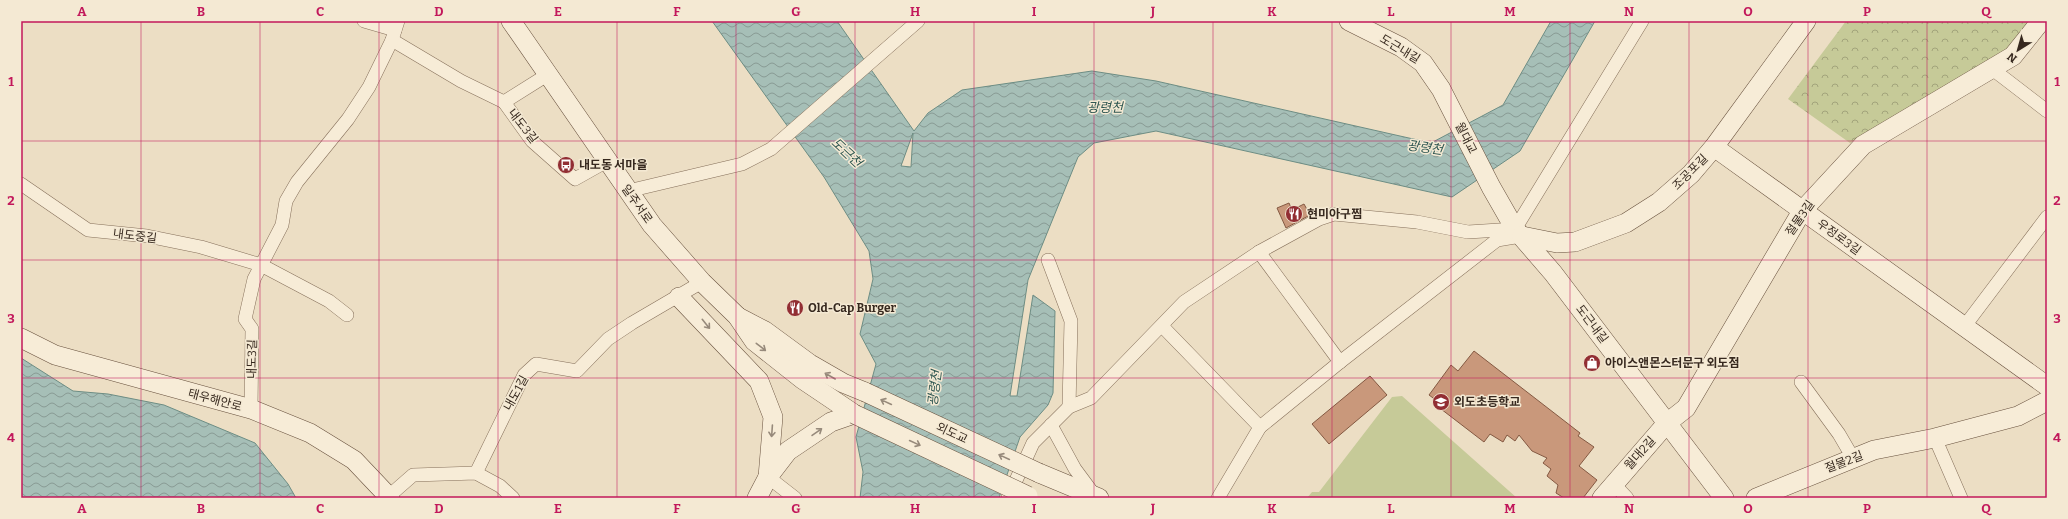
<svg xmlns="http://www.w3.org/2000/svg" width="2068" height="519" font-family="Bitter,'Noto Sans KR',serif">
  <style>
    .forest { fill: url(#forest-crowns) }
    .garden { fill: #c6ca98 }
    .water { fill: url(#water-waves); stroke: #6d8d84; fill-rule: evenodd }
    .building { fill: #c9987b; stroke: #845942 }
    .lines { fill: none; stroke-linecap: round; stroke-linejoin: round }
    .street-casing { stroke: #86705b; stroke-width: 14 }
    .secondary-casing { stroke: #68513e; stroke-width: 20 }
    .street { stroke: #f7ecd7; stroke-width: 13 }
    .secondary { stroke: #f7ecd7; stroke-width: 19 }
    .secondary-bridge-casing { stroke: #68513e; stroke-width: 20; stroke-linecap: butt }
    .secondary-bridge { stroke: #f7ecd7; stroke-width: 19 }
    .oneway { stroke: #978a7b }
    .grid { fill: none; stroke: #c2185b; stroke-width: 1; stroke-opacity: 0.55 }
    .labels { text-anchor: middle; stroke-width: 3; stroke-linejoin: round; paint-order: stroke }
    .street-label { font-size: 12px; fill: #37291f; stroke: #f4e9d3 }
    .poi-label { font-size: 12px; font-weight: bold; fill: #37291f; stroke: #f4e9d3; text-anchor: start }
    .water-label { font-size: 13px; font-style: italic; fill: #2e5651; stroke: #f4e9d3 }
    .neatline { fill: none; stroke: #c2185b; stroke-width: 1.5 }
    .grid-label { font-size: 13px; text-anchor: middle; font-weight: bold; fill: #c2185b }
  </style>
  <defs>
    <pattern id="forest-crowns" width="20" height="18" patternUnits="userSpaceOnUse"><rect width="20" height="18" fill="#c6ca98"/><path d="M2 6a3 3 0 1 1 6 0M12 15a3 3 0 1 1 6 0" fill="none" stroke="#a2a47b"/></pattern>
    <pattern id="water-waves" width="16" height="10" patternUnits="userSpaceOnUse"><rect width="16" height="10" fill="#a6bfb7"/><path d="M0 5q4-4 8 0t8 0" fill="none" stroke="#889b94"/></pattern>
  </defs>
  <rect width="100%" height="100%" fill="#ecdec4"/>
  <path class="forest" d="M1846,21H2030L2006,52L1850,143L1788,99Z"/>
  <path class="garden" d="M1402,396L1517,498H1307L1312,492H1319L1392,397Z"/>
  <g class="water">
    <path d="M712,21H837L914,131L928,113L962,90L1092,71L1156,81L1431,143L1503,105L1551,21H1595L1520,151L1452,197L1156,131L1094,143L1078,157L1028,280L1010,396H1017L1033,295L1055,311L1053,393L1048,405L1020,437L999,498H860L863,472L856,437L876,364L860,334L873,279L869,251L824,177ZM913,133L911,167L901,166Z"/>
    <path d="M21,358L73,391L108,394L164,405L255,443L288,484L296,498H21Z"/>
  </g>
  <g class="building">
    <path d="M1289,203L1292,210L1304,204L1310,215L1286,228L1277,208Z"/>
    <path d="M1474,351L1580,433L1578,436L1594,447L1579,466L1597,480L1583,498H1564L1556,493L1558,485L1547,476L1551,469L1543,463L1547,458L1532,451L1519,435L1515,441L1507,435L1503,442L1490,434L1484,442L1441,409L1444,406L1429,395L1451,365L1458,371Z"/>
    <path d="M1370,376L1387,395L1329,444L1312,424Z"/>
  </g>
  <g class="lines">
    <g class="street-casing">
      <g id="street">
        <path d="M364,21L395,30"/>
        <path d="M392,40L461,81L504,102L532,141L575,179L607,161"/>
        <path d="M1991,68L2047,111"/>
        <path d="M504,102L547,75"/>
        <path d="M21,184L88,230L147,236L201,247L261,265L329,301L347,315"/>
        <path d="M628,191L742,164L771,149L918,21"/>
        <path d="M1259,252L1340,362"/>
        <path d="M1048,260L1071,321L1069,407"/>
        <path d="M1162,326L1260,427"/>
        <path d="M1964,327L2047,217"/>
        <path d="M1801,382L1839,434L1853,458"/>
        <path d="M251,409L252,329L245,319L254,279L282,225L286,201L297,182L348,119L369,87L392,40L398,21"/>
        <path d="M1051,425L1075,469L1095,496"/>
        <path d="M1935,438L1961,498"/>
        <path d="M476,473L524,375L536,364L577,371L608,339L632,323L702,282"/>
        <path d="M768,477L795,498"/>
        <path d="M1613,483L1627,498"/>
        <path d="M389,496L413,475L476,473L500,486L513,498"/>
        <path d="M1008,498L1033,443L1069,407L1091,398L1184,302L1259,252L1319,219L1334,214L1417,222L1468,232L1515,229L1642,21"/>
        <path d="M1218,498L1260,427L1340,362L1497,240L1515,237"/>
      </g>
    </g>
    <g class="secondary-casing">
      <g id="secondary">
        <path d="M511,21L652,225L702,282L737,316L754,341L802,379L854,414"/>
        <path d="M1349,21L1401,47L1423,63L1441,89L1491,187L1515,229L1553,273L1724,498"/>
        <path d="M1714,147L2047,386"/>
        <path d="M1522,236L1557,243L1575,242L1626,223L1659,202L1691,174L1714,147L1806,21"/>
        <path d="M679,297L759,381L773,417L768,477"/>
        <path d="M738,317L765,331L810,364L843,383L865,392"/>
        <path d="M21,338L55,355L251,409L310,433L354,460L390,498"/>
        <path d="M1039,473L1099,498"/>
        <path d="M757,498L768,477L788,451L831,422L854,414"/>
        <path d="M1602,498L1667,423L1686,408L1802,211L1863,145L2013,56L2041,21"/>
        <path d="M1756,498L1874,450L1935,438L2018,416L2047,401"/>
      </g>
    </g>
    <use href="#street" class="street"/>
    <use href="#secondary" class="secondary"/>
    <g class="secondary-bridge-casing">
      <g id="secondary-bridge">
        <path d="M865,392L1039,473"/>
        <path d="M854,414L1028,496"/>
      </g>
    </g>
    <use href="#secondary-bridge" class="secondary-bridge"/>
  </g>
  <defs><path id="oneway-shaft" d="M-6 0H5M1.5-3L5.5 0L1.5 3" fill="none" stroke-width="1.6" stroke-linecap="round" stroke-linejoin="round"/></defs>
  <g class="oneway">
    <use href="#oneway-shaft" transform="translate(706 324) rotate(51)"/>
    <use href="#oneway-shaft" transform="translate(761 347) rotate(38)"/>
    <use href="#oneway-shaft" transform="translate(830 376) rotate(-150)"/>
    <use href="#oneway-shaft" transform="translate(886 402) rotate(-155)"/>
    <use href="#oneway-shaft" transform="translate(772 431) rotate(94)"/>
    <use href="#oneway-shaft" transform="translate(817 432) rotate(-35)"/>
    <use href="#oneway-shaft" transform="translate(915 443) rotate(25)"/>
    <use href="#oneway-shaft" transform="translate(1004 457) rotate(-155)"/>
  </g>
  <path class="grid" d="M141,21V498M260,21V498M379,21V498M498,21V498M617,21V498M736,21V498M855,21V498M974,21V498M1094,21V498M1213,21V498M1332,21V498M1451,21V498M1570,21V498M1689,21V498M1808,21V498M1927,21V498M21,141H2047M21,260H2047M21,378H2047"/>
  <defs>
    <g id="bus-disc" transform="scale(0.9)"><circle r="9.5" fill="#922e33" stroke="#f4e9d3"/><path d="M-5-6H5V4H4V6H2V4H-2V6H-4V4H-5ZM-3.5-4V0h7V-4ZM-3.5 1.2v1.5H-2V1.2ZM2 1.2v1.5H3.5V1.2Z" fill="#fff"/></g>
    <g id="restaurant-disc" transform="scale(0.9)"><circle r="9.5" fill="#922e33" stroke="#f4e9d3"/><path d="M-5-6h1v4h1v-4h1v4h1v-4h1v5L-1.5 .5V6h-2V.5L-5-1ZM5-6V6H3V1.5H1.5Q1.5-4 5-6Z" fill="#fff"/></g>
    <g id="shop-disc" transform="scale(0.9)"><circle r="9.5" fill="#922e33" stroke="#f4e9d3"/><path d="M-5-2.5h2.3a2.7 3.5 0 0 1 5.4 0H5L5.5 6h-11ZM-1.5-2.5h3a1.5 2.3 0 0 0-3 0Z" fill="#fff"/></g>
    <g id="school-disc" transform="scale(0.9)"><circle r="9.5" fill="#922e33" stroke="#f4e9d3"/><path d="M0-5L7-2L0 1L-7-2ZM-4 1L0 2.5L4 1V4Q0 6-4 4Z" fill="#fff"/></g>
  </defs>
  <g fill-rule="evenodd">
    <use href="#bus-disc" x="566" y="165"/>
    <use href="#restaurant-disc" x="1294" y="214"/>
    <use href="#restaurant-disc" x="795" y="308"/>
    <use href="#shop-disc" x="1592" y="363"/>
    <use href="#school-disc" x="1441" y="402"/>
  </g>
  <g class="labels">
    <g class="street-label">
      <text transform="translate(1400 49) rotate(31)" y="4">도근내길</text>
      <text transform="translate(523 126) rotate(52)" y="4">내도3길</text>
      <text transform="translate(1466 138) rotate(63)" y="4">월대교</text>
      <text transform="translate(1690 172) rotate(-45)" y="4">조공포길</text>
      <text transform="translate(637 204) rotate(55)" y="4">일주서로</text>
      <text transform="translate(1800 218) rotate(-55)" y="4">절물3길</text>
      <text transform="translate(135 236) rotate(7)" y="4">내도중길</text>
      <text transform="translate(1839 237) rotate(36)" y="4">우정로3길</text>
      <text transform="translate(1592 324) rotate(53)" y="4">도근내길</text>
      <text transform="translate(252 359) rotate(-89)" y="4">내도3길</text>
      <text transform="translate(516 393) rotate(-61)" y="4">내도1길</text>
      <text transform="translate(215 400) rotate(15)" y="4">태우해안로</text>
      <text transform="translate(952 433) rotate(25)" y="4">외도교</text>
      <text transform="translate(1640 453) rotate(-48)" y="4">월대2길</text>
      <text transform="translate(1844 462) rotate(-21)" y="4">절물2길</text>
    </g>
    <g class="poi-label">
      <text x="579" y="169">내도동 서마을</text>
      <text x="1307" y="218">현미아구찜</text>
      <text x="808" y="312">Old-Cap Burger</text>
      <text x="1605" y="367">아이스앤몬스터문구 외도점</text>
      <text x="1454" y="406">외도초등학교</text>
    </g>
    <g class="water-label">
      <text x="1105" y="112">광령천</text>
      <text transform="translate(1425 147) rotate(8)" y="5">광령천</text>
      <text transform="translate(847 152) rotate(43)" y="5">도근천</text>
      <text transform="translate(934 388) rotate(-83)" y="5">광령천</text>
    </g>
  </g>
  <rect width="2068" height="519" fill="none" stroke="#f4e9d3" stroke-width="44"/>
  <g transform="translate(2018 50) rotate(217)" stroke="#f4e9d3" stroke-width="3" paint-order="stroke">
  <path d="M0-3L7 15L0 10L-7 15Z" fill="#37291f"/>
  <text y="-6" font-size="11" font-weight="bold" text-anchor="middle" fill="#37291f">N</text>
  </g>
  <rect x="22" y="22" width="2024" height="475" class="neatline"/>
  <g class="grid-label">
    <text x="82" y="16">A</text>
    <text x="201" y="16">B</text>
    <text x="320" y="16">C</text>
    <text x="439" y="16">D</text>
    <text x="558" y="16">E</text>
    <text x="677" y="16">F</text>
    <text x="796" y="16">G</text>
    <text x="915" y="16">H</text>
    <text x="1034" y="16">I</text>
    <text x="1153" y="16">J</text>
    <text x="1272" y="16">K</text>
    <text x="1391" y="16">L</text>
    <text x="1510" y="16">M</text>
    <text x="1629" y="16">N</text>
    <text x="1748" y="16">O</text>
    <text x="1867" y="16">P</text>
    <text x="1986" y="16">Q</text>
    <text x="11" y="86">1</text>
    <text x="2057" y="86">1</text>
    <text x="11" y="205">2</text>
    <text x="2057" y="205">2</text>
    <text x="11" y="323">3</text>
    <text x="2057" y="323">3</text>
    <text x="11" y="442">4</text>
    <text x="2057" y="442">4</text>
    <text x="82" y="513">A</text>
    <text x="201" y="513">B</text>
    <text x="320" y="513">C</text>
    <text x="439" y="513">D</text>
    <text x="558" y="513">E</text>
    <text x="677" y="513">F</text>
    <text x="796" y="513">G</text>
    <text x="915" y="513">H</text>
    <text x="1034" y="513">I</text>
    <text x="1153" y="513">J</text>
    <text x="1272" y="513">K</text>
    <text x="1391" y="513">L</text>
    <text x="1510" y="513">M</text>
    <text x="1629" y="513">N</text>
    <text x="1748" y="513">O</text>
    <text x="1867" y="513">P</text>
    <text x="1986" y="513">Q</text>
  </g>
</svg>
